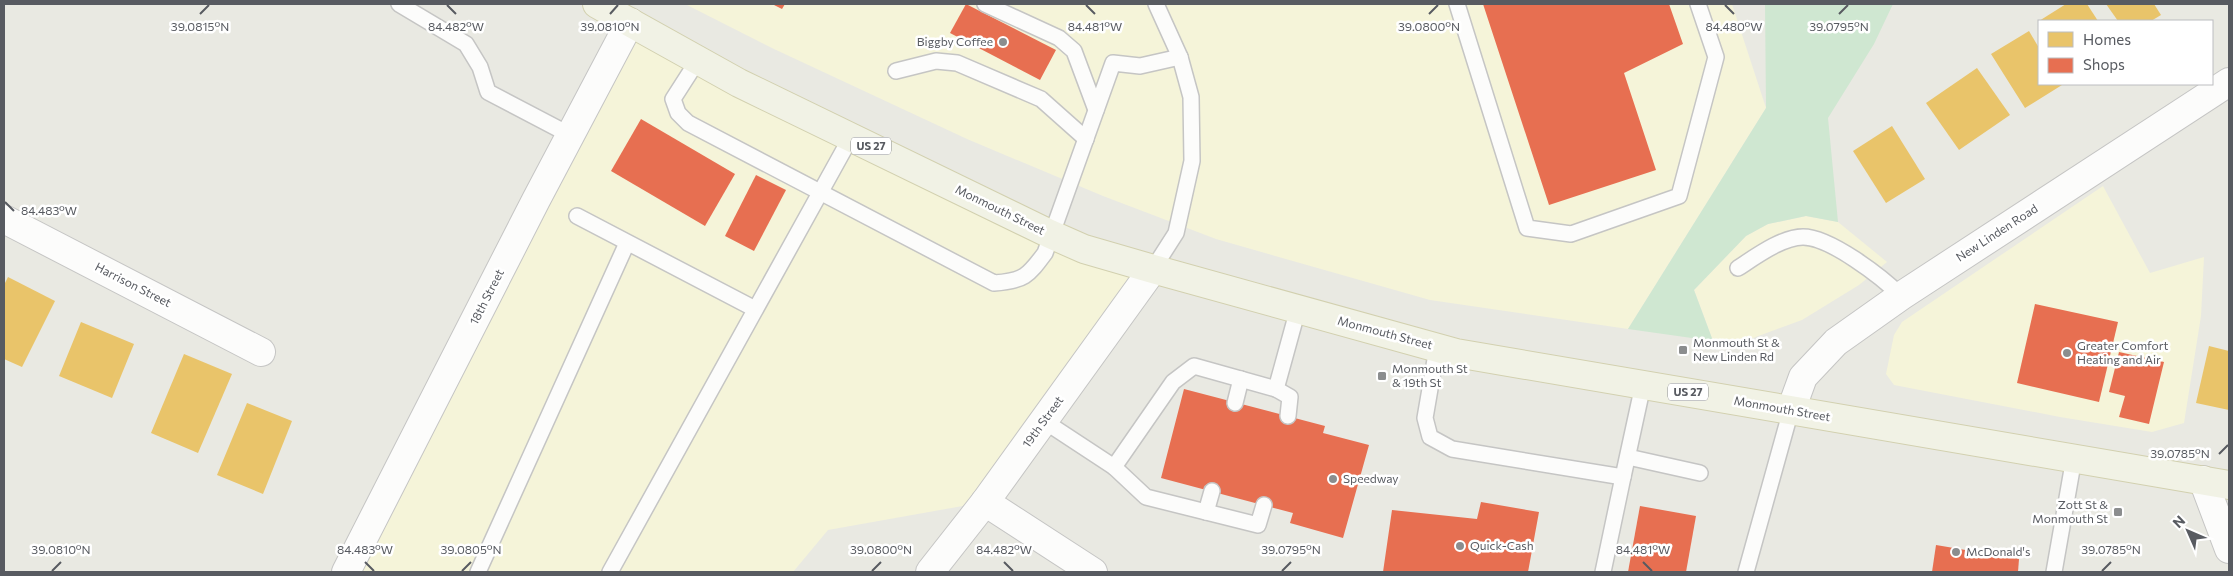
<svg xmlns="http://www.w3.org/2000/svg" width="2233" height="576" font-family="Commissioner,sans-serif">
  <style>
    .commercial { fill: #f5f4d9 }
    .green { fill: #cfe7d1 }
    .homes { fill: #e9c46a }
    .shops { fill: #e76f51 }
    .lines { fill: none; stroke-linecap: round; stroke-linejoin: round }
    .lane-casing { stroke: #c5c5c4; stroke-width: 18 }
    .street-casing { stroke: #c5c5c4; stroke-width: 30 }
    .primary-casing { stroke: #d2d0af; stroke-width: 30 }
    .lane { stroke: #fcfcfb; stroke-width: 15 }
    .street { stroke: #fcfcfb; stroke-width: 28 }
    .primary { stroke: #f1f2e5; stroke-width: 28 }
    .ticks { fill: none; stroke: #585b61; stroke-width: 2 }
    .poi-dot { fill: #8b8d8e; stroke: #fff; stroke-width: 2 }
    .labels { text-anchor: middle; stroke-width: 5; stroke-linejoin: round; paint-order: stroke }
    .shield { fill: #fff; stroke: #8a8c90; stroke-width: 1 }
    .shield-label { font-size: 11px; font-weight: bold; fill: #585b61 }
    .poi-label { font-size: 12px; fill: #585b61; stroke: #fff; text-anchor: start }
    .street-label { font-size: 12px; fill: #585b61; stroke: #fff }
    .ticks-label { font-size: 12px; text-anchor: middle; fill: #585b61; stroke: #fff; stroke-width: 5; stroke-linejoin: round; paint-order: stroke }
  </style>
  <rect width="100%" height="100%" fill="#e9e9e2"/>
  <g class="commercial">
    <path d="M685,4H1732L1766,108L1628,329L1430,300L1216,239L1103,196L967,139L774,49Z"/>
    <path d="M630,22L1153,269L985,502L828,530L793,572H346Z"/>
    <path d="M2103,186L2150,273L2204,257L2201,316L2184,423L2152,432L2060,417L1894,385L1886,374L1894,335L1902,322Z"/>
    <path d="M1806,216L1838,222L1887,262L1859,285L1802,320L1753,338L1713,341L1694,290L1746,236L1768,224Z"/>
  </g>
  <path class="green" d="M1765,4H1893L1874,44L1828,118L1838,222L1806,216L1768,224L1746,236L1694,290L1713,341L1628,329L1766,108Z"/>
  <g class="homes">
    <path d="M2066,4H2087L2098,21H2039Z"/>
    <path d="M2106,4H2154L2161,15L2151,21H2118Z"/>
    <path d="M2029,31L2039,48V84L2062,85L2025,108L1991,54Z"/>
    <path d="M1977,68L2010,115L1959,150L1926,103Z"/>
    <path d="M1892,126L1925,179L1886,203L1853,151Z"/>
    <path d="M8,277L55,301L22,367L4,359V285Z"/>
    <path d="M81,322L134,344L112,398L59,376Z"/>
    <path d="M2209,346L2229,351V410L2196,403Z"/>
    <path d="M184,354L232,374L198,453L151,433Z"/>
    <path d="M247,403L292,421L263,494L217,475Z"/>
  </g>
  <g class="shops">
    <path d="M772,4H785L782,9Z"/>
    <path d="M966,4L1056,50L1040,80L950,33Z"/>
    <path d="M1483,4H1669L1683,44L1624,73L1656,170L1549,205Z"/>
    <path d="M641,119L735,174L705,226L611,171Z"/>
    <path d="M756,175L786,190L754,251L725,236Z"/>
    <path d="M2035,304L2118,322L2099,402L2017,383Z"/>
    <path d="M2119,352L2164,362L2149,424L2119,417L2125,396L2109,392Z"/>
    <path d="M1184,389L1325,426L1323,433L1369,445L1343,538L1290,523L1293,513L1161,478Z"/>
    <path d="M1481,502L1539,512L1528,572H1383L1392,510L1477,519Z"/>
    <path d="M1640,506L1696,516L1686,572H1628Z"/>
    <path d="M1936,545L2019,559L2018,572H1932Z"/>
  </g>
  <g class="lines">
    <g class="lane-casing">
      <g id="lane">
        <path d="M399,4L466,44L480,67L488,92L572,136"/>
        <path d="M985,4L1059,38L1074,51L1096,110"/>
        <path d="M1457,4L1527,228L1571,234L1679,196L1716,57L1698,4"/>
        <path d="M698,60L673,99L678,113L688,123L994,283C1024,281 1028,276 1045,253L1113,63L1140,66L1180,57"/>
        <path d="M896,71L936,61L957,63L1041,99L1086,139"/>
        <path d="M577,216L755,309"/>
        <path d="M1738,268C1755,257 1782,237 1803,237C1830,237 1882,277 1901,296"/>
        <path d="M1153,269L1176,233L1192,161L1191,97L1180,57L1156,4"/>
        <path d="M1437,348L1425,418L1430,437L1452,449L1623,477L1603,572"/>
        <path d="M1276,389L1298,309"/>
        <path d="M1235,403L1241,379"/>
        <path d="M1044,421L1114,467L1146,497L1258,525L1264,505"/>
        <path d="M1628,457L1700,473"/>
        <path d="M1114,467L1173,382L1194,366L1276,389L1290,397L1288,416"/>
        <path d="M1623,477L1643,385"/>
        <path d="M1206,512L1212,491"/>
        <path d="M478,572L627,243"/>
        <path d="M610,572L851,137"/>
        <path d="M1746,572L1791,410"/>
        <path d="M2054,572L2074,458"/>
      </g>
    </g>
    <g class="street-casing">
      <g id="street">
        <path d="M4,219L261,352"/>
        <path d="M1791,410L1803,377L1836,342L1901,296L2229,82"/>
        <path d="M2203,480L2229,549"/>
        <path d="M985,502L1093,572"/>
        <path d="M346,572L536,200L630,22"/>
        <path d="M930,572L985,502L1153,269"/>
      </g>
    </g>
    <g class="primary-casing">
      <path id="primary" d="M597,4L739,83L1050,234L1084,249L1153,269L1456,353L2229,485"/>
    </g>
    <use href="#lane" class="lane"/>
    <use href="#street" class="street"/>
    <use href="#primary" class="primary"/>
  </g>
  <path class="ticks" d="M447,5L456,14M1086,5L1095,14M1725,5L1734,14M200,14L209,5M610,14L618,5M1429,14L1438,5M1839,14L1848,5M5,202L14,211M2219,454L2228,445M365,562L374,571M1004,562L1013,571M1643,562L1652,571M52,571L61,562M462,571L471,562M872,571L881,562M1282,571L1291,562M2102,571L2111,562"/>
  <g class="poi-dot">
    <circle cx="1003" cy="42" r="5"/>
    <rect x="1678" y="345" width="10" height="10" rx="2.5"/>
    <circle cx="2067" cy="353" r="5"/>
    <rect x="1377" y="371" width="10" height="10" rx="2.5"/>
    <circle cx="1333" cy="479" r="5"/>
    <rect x="2113" y="507" width="10" height="10" rx="2.5"/>
    <circle cx="1460" cy="546" r="5"/>
    <circle cx="1956" cy="552" r="5"/>
  </g>
  <g class="labels">
    <g class="shield">
      <rect x="851" y="137.5" width="40" height="17" rx="4"/>
      <rect x="1668" y="383.5" width="40" height="17" rx="4"/>
    </g>
    <g class="shield-label">
      <text x="871" y="150">US 27</text>
      <text x="1688" y="396">US 27</text>
    </g>
    <g class="poi-label">
      <text x="993" y="46" text-anchor="end">Biggby Coffee</text>
      <text x="1693" y="347">Monmouth St &amp;<tspan x="1693" dy="14">New Linden Rd</tspan></text>
      <text x="2077" y="350">Greater Comfort<tspan x="2077" dy="14">Heating and Air</tspan></text>
      <text x="1392" y="373">Monmouth St<tspan x="1392" dy="14">&amp; 19th St</tspan></text>
      <text x="1343" y="483">Speedway</text>
      <text x="2108" y="509" text-anchor="end">Zott St &amp;<tspan x="2108" dy="14">Monmouth St</tspan></text>
      <text x="1470" y="550">Quick-Cash</text>
      <text x="1966" y="556">McDonald's</text>
    </g>
    <g class="street-label">
      <text transform="translate(1000 210) rotate(26)" y="4">Monmouth Street</text>
      <text transform="translate(1997 233) rotate(-33)" y="4">New Linden Road</text>
      <text transform="translate(133 285) rotate(27)" y="4">Harrison Street</text>
      <text transform="translate(487 297) rotate(-63)" y="4">18th Street</text>
      <text transform="translate(1385 333) rotate(15)" y="4">Monmouth Street</text>
      <text transform="translate(1782 409) rotate(10)" y="4">Monmouth Street</text>
      <text transform="translate(1043 422) rotate(-54)" y="4">19th Street</text>
    </g>
  </g>
  <g class="ticks-label">
    <text x="1734" y="31">84.480°W</text>
    <text x="200" y="31">39.0815°N</text>
    <text x="456" y="31">84.482°W</text>
    <text x="610" y="31">39.0810°N</text>
    <text x="1095" y="31">84.481°W</text>
    <text x="1429" y="31">39.0800°N</text>
    <text x="1839" y="31">39.0795°N</text>
    <text x="49" y="215">84.483°W</text>
    <text x="2180" y="458">39.0785°N</text>
    <text x="61" y="554">39.0810°N</text>
    <text x="365" y="554">84.483°W</text>
    <text x="471" y="554">39.0805°N</text>
    <text x="881" y="554">39.0800°N</text>
    <text x="1004" y="554">84.482°W</text>
    <text x="1291" y="554">39.0795°N</text>
    <text x="1643" y="554">84.481°W</text>
    <text x="2111" y="554">39.0785°N</text>
  </g>
  <rect width="2233" height="576" fill="none" stroke="#585b61" stroke-width="10"/>
  <rect x="2038" y="20" width="175" height="65" fill="#ffffff" stroke="#bcbdc0"/>
  <rect x="2048" y="32" width="25" height="15" fill="#e9c46a" stroke="#bcbdc0"/>
  <text x="2083" y="45" font-size="15" fill="#585b61">Homes</text>
  <rect x="2048" y="58" width="25" height="15" fill="#e76f51" stroke="#bcbdc0"/>
  <text x="2083" y="70" font-size="15" fill="#585b61">Shops</text>
  <g transform="translate(2188 531) rotate(315)" stroke="#ffffff" stroke-width="4" paint-order="stroke">
  <path d="M0-4L9 19L0 12L-9 19Z" fill="#585b61"/>
  <text y="-8" font-size="14" font-weight="bold" text-anchor="middle" fill="#585b61">N</text>
  </g>
</svg>
